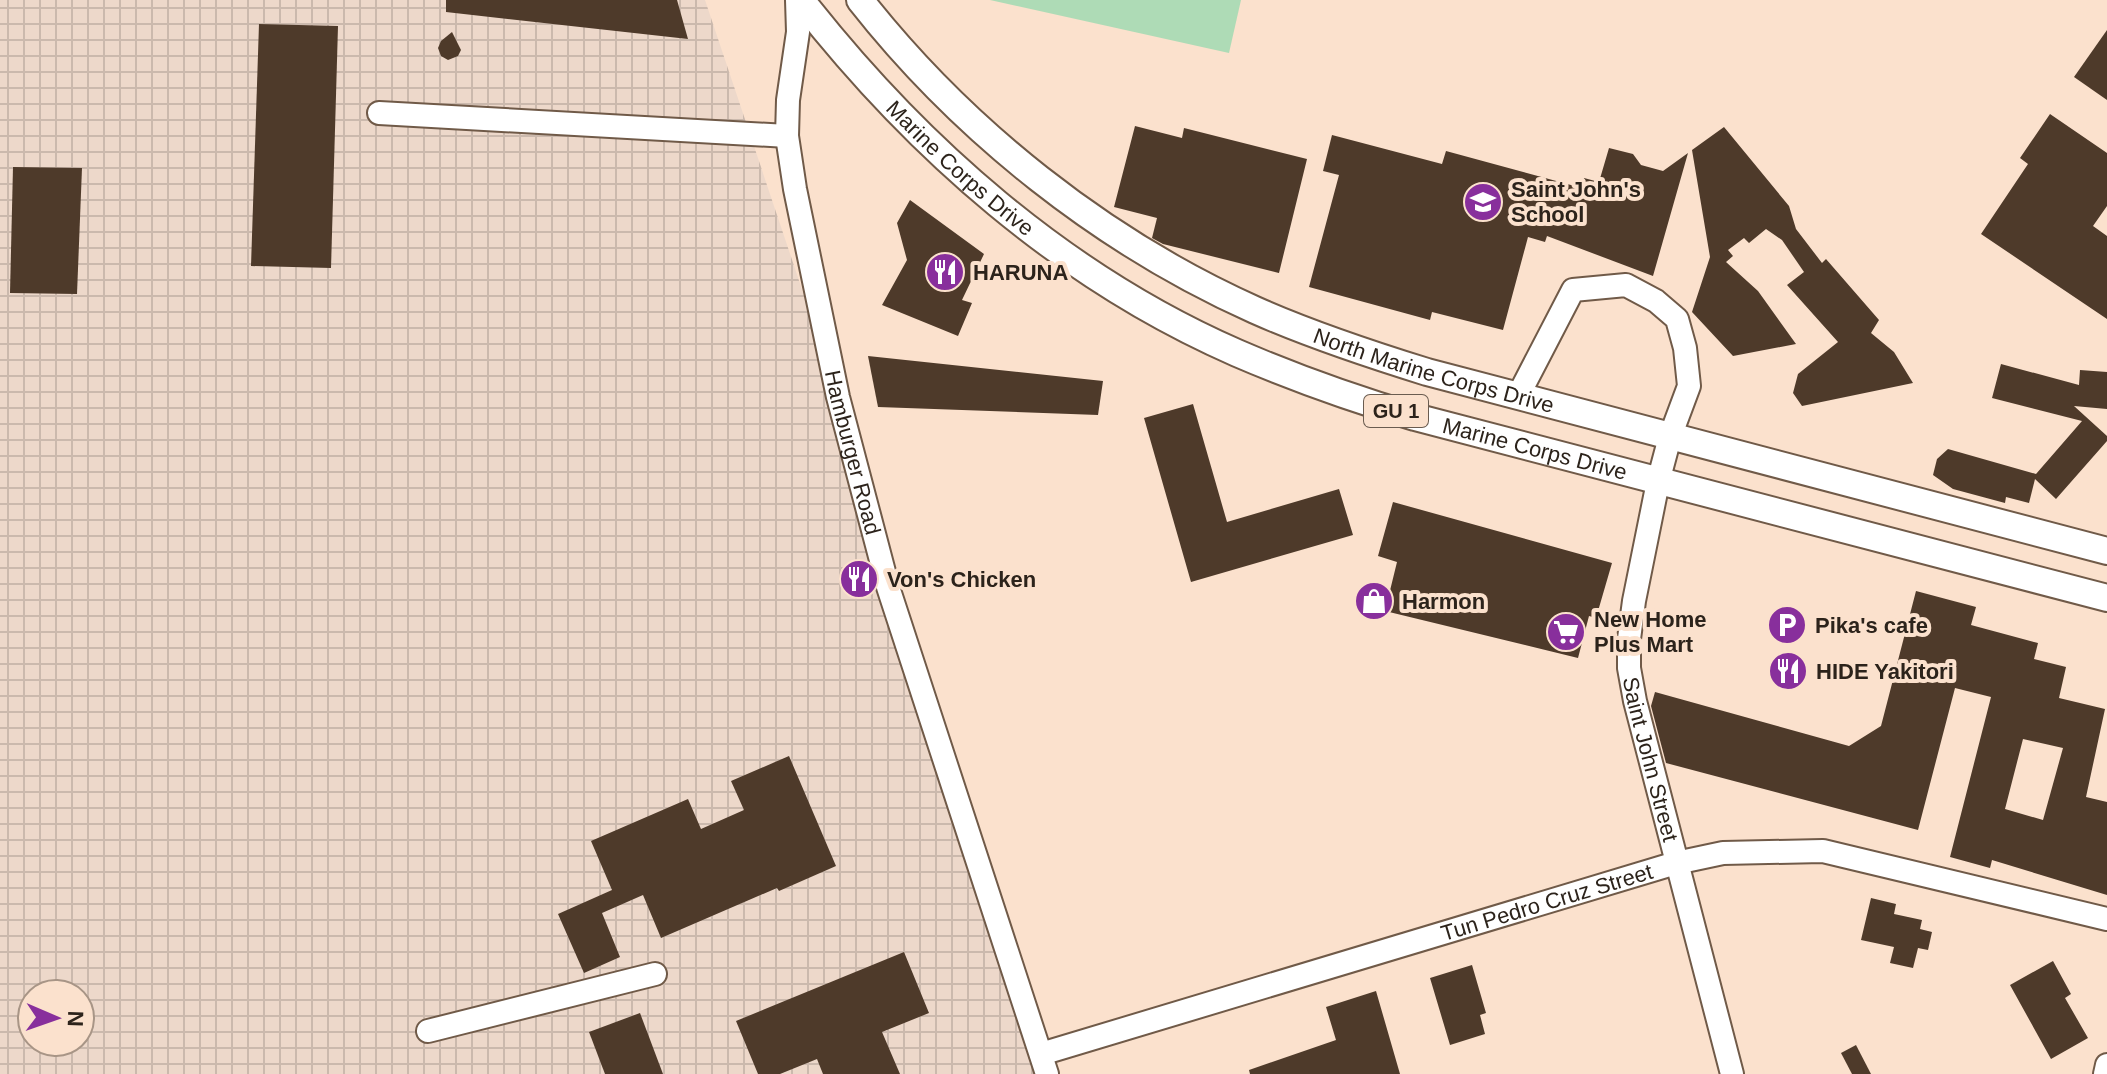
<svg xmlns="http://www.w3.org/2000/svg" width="2107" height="1074" font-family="Arial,sans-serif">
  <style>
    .industrial { fill: url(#industrial-grid); fill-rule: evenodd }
    .pitch { fill: #aedbb6 }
    .building { fill: #4e3a2a; fill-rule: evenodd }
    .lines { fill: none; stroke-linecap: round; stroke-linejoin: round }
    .minor-casing { stroke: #705a48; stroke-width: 26 }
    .major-casing { stroke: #705a48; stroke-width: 30 }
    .minor { stroke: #fff; stroke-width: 22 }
    .major { stroke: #fff; stroke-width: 26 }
    .labels { text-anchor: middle; stroke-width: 8; stroke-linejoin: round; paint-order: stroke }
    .shield { fill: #fbe1cd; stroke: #6a5c50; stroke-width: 2 }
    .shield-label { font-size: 20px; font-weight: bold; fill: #2c231b }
    .street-label { font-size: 22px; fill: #2c231b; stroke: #fbe1cd }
    .poi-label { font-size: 22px; font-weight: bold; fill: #2c231b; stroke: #fbe1cd; text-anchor: start }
  </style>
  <defs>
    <pattern id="industrial-grid" width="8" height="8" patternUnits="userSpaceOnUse" patternTransform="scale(2)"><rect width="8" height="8" fill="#edd8ca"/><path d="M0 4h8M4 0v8" fill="none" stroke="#cbb9ad"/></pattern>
  </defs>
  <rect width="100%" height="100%" fill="#fbe1cd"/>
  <path class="industrial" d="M0,0H705L838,397L1046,1074H0ZM32,994H80V1042H32Z"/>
  <path class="pitch" d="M990,0H1241L1229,53Z"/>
  <g class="building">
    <path d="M446,0H677L688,39L446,12Z"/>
    <path d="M259,24L338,26L331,268L251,266Z"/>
    <path d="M2107,30V100L2074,77Z"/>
    <path d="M452,32L461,50L458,56L448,60L441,56L438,48L441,41Z"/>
    <path d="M2050,114L2107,153V206L2093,226L2107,236V319L1981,234L2028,164L2020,158Z"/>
    <path d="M1135,126L1182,138L1184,128L1307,159L1279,273L1163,244L1152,238L1157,218L1114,207Z"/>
    <path d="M1724,127L1789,206L1796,229L1822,263L1826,259L1879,320L1871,333L1894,352L1913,383L1802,406L1793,393L1798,374L1838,342L1787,285L1804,272L1782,240L1766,229L1749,243L1744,238L1728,250L1733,256L1726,262L1758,291L1796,344L1733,356L1692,312L1710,257L1692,150Z"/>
    <path d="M1332,135L1442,164L1446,151L1582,188L1584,178L1599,182L1609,148L1633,154L1641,165L1663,171L1688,153L1653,276L1547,236L1545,242L1528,237L1503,330L1432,312L1430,320L1309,287L1339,175L1323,171Z"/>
    <path d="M13,167L82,168L77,294L10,293Z"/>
    <path d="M910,200L984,254L962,300L972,303L958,336L882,305L907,260L897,223Z"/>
    <path d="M868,356L1103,381L1098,415L878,407Z"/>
    <path d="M2001,364L2079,385L2080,370L2107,372V409L2074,406L2107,436V441L2056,499L2035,479L2029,503L2006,497L2005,503L1953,489L1933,475L1937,459L1948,449L2036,474L2082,421L1992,398Z"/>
    <path d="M1193,404L1227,522L1339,489L1353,535L1191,582L1144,418Z"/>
    <path d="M1393,502L1612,563L1596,618L1589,616L1578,658L1385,611L1397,562L1378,556Z"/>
    <path d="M1916,591L1976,607L1971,625L2038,643L2034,659L2066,667L2059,698L2105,709L2086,797L2107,802V895L1992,860L1990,868L1950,857L1991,697L1955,688L1918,830L1666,763L1651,706L1655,692L1849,746L1881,726ZM2023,739L2063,748L2043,820L2005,809Z"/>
    <path d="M789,756L836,866L779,891L777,888L661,938L643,895L602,913L620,957L584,973L558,914L612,890L591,841L688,799L701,829L744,810L731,781Z"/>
    <path d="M1871,898L1896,904L1894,914L1922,920L1920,929L1932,932L1928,950L1918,948L1913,968L1890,963L1894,947L1861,940Z"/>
    <path d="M904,952L929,1013L882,1032L900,1074H823L817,1059L780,1074H758L736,1021Z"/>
    <path d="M2053,961L2071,994L2065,998L2088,1038L2051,1059L2010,985Z"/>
    <path d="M1472,965L1486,1013L1480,1015L1485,1034L1450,1045L1430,978Z"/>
    <path d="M1376,991L1400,1074H1250L1249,1070L1336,1040L1326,1007Z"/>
    <path d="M640,1013L663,1074H605L589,1032Z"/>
    <path d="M1856,1045L1871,1074H1852L1841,1053Z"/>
  </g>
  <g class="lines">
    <g class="minor-casing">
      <g id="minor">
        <path id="s1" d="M797,0L798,32L788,100L787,136L795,189L838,397L888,587L1047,1074"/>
        <path d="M379,113L787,136"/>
        <path id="s2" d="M1518,396L1573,290L1626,285L1656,301L1677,319L1685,348L1689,386L1670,437L1658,482L1634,601L1629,639V668L1635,701L1732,1074"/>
        <path d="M428,1031L655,974"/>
        <path id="s3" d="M1041,1054L1676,863L1723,853L1823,851L2107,919"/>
        <path d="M2105,1074L2107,1065"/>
      </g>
    </g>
    <g class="major-casing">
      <g id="major">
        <path id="s4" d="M801,0C917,148 1063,277 1237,353C1295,378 1354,399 1415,417L2107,598"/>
        <path id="s5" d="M860,0C963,131 1103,242 1255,310C1311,335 1369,354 1427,372L2107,551"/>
      </g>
    </g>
    <use href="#minor" class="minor"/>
    <use href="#major" class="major"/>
  </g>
  <defs>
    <g id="school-disc" transform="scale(2)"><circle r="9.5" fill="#882f9c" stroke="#fbe1cd"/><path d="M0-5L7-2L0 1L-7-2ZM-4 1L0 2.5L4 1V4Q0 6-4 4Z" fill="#fff"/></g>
    <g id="restaurant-disc" transform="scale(2)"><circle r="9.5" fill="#882f9c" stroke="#fbe1cd"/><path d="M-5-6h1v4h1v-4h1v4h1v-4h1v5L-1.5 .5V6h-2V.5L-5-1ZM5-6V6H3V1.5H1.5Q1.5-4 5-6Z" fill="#fff"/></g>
    <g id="shop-disc" transform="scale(2)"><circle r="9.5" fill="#882f9c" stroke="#fbe1cd"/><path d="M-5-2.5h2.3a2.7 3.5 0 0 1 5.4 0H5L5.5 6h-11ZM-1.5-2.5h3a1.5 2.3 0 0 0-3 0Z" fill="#fff"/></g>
    <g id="parking-disc" transform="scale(2)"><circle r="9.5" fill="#882f9c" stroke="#fbe1cd"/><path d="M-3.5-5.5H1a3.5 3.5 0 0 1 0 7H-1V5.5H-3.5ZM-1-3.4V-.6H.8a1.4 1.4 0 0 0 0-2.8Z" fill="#fff"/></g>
    <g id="supermarket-disc" transform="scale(2)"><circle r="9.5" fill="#882f9c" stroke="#fbe1cd"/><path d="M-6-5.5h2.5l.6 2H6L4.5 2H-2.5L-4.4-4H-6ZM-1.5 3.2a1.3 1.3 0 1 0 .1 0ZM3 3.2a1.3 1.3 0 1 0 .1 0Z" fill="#fff"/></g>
  </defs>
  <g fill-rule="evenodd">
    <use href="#school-disc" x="1483" y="202"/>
    <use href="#restaurant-disc" x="945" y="272"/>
    <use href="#restaurant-disc" x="859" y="579"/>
    <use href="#shop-disc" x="1374" y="601"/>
    <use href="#parking-disc" x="1787" y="625"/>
    <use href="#supermarket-disc" x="1566" y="632"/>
    <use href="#restaurant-disc" x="1788" y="671"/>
  </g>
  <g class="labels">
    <rect class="shield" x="1364" y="395" width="64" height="32" rx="6"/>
    <g class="shield-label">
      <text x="1396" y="418">GU 1</text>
    </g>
    <g class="street-label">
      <text dy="8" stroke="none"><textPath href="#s4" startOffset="232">Marine Corps Drive</textPath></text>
      <text dy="8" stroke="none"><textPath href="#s5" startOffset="696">North Marine Corps Drive</textPath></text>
      <text dy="8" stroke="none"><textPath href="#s4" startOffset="880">Marine Corps Drive</textPath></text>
      <text dy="8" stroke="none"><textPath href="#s1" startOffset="460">Hamburger Road</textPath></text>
      <text dy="8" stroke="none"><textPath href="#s2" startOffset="686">Saint John Street</textPath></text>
      <text dy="8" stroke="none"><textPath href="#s3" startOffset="528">Tun Pedro Cruz Street</textPath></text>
    </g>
    <g class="poi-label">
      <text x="1511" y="197">Saint John's<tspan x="1511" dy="25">School</tspan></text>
      <text x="973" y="280">HARUNA</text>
      <text x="887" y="587">Von's Chicken</text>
      <text x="1402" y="609">Harmon</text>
      <text x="1594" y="627">New Home<tspan x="1594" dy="25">Plus Mart</tspan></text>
      <text x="1815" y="633">Pika's cafe</text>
      <text x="1816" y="679">HIDE Yakitori</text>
    </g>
  </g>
  <g transform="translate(56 1018) rotate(92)"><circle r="38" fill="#fbe1cd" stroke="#a89586" stroke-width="2"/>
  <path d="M0-6L14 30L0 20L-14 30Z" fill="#882f9c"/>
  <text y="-12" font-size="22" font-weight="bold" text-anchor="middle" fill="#2c231b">N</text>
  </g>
</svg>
